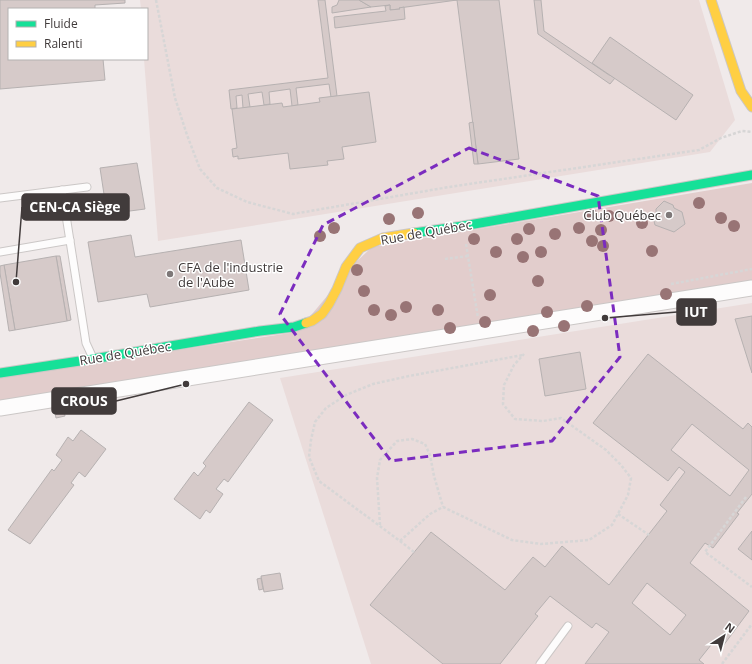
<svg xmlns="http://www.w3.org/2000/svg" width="752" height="664" font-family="'Open Sans',sans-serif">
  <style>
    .built { fill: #eadcdb }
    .green { fill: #e2cdcc }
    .building { fill: #d6cac9; stroke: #b6b1b1; fill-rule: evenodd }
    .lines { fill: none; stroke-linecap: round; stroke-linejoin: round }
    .lane-casing { stroke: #cbc7c6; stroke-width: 9 }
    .street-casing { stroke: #cbc7c6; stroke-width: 17 }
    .fast-casing { stroke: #cbc7c6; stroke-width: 11 }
    .slow-casing { stroke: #cbc7c6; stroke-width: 11 }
    .path { stroke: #d7d6d6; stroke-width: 2.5; stroke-dasharray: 3 2; stroke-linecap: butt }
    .lane { stroke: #fdfcfc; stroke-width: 7 }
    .street { stroke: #fdfcfc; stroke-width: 15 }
    .fast { stroke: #16e098; stroke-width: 9 }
    .slow { stroke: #ffcf43; stroke-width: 9 }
    .tree { fill: #987475 }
    .marked { fill: none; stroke: #7b2cbf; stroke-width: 3; stroke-dasharray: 8 5; stroke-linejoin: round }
    .poi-dot { fill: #7e7878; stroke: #fff; stroke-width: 1.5 }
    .labels { text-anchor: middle; stroke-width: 3; stroke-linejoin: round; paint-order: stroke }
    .poi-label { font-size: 13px; fill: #413b3b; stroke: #fff; text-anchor: end }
    .street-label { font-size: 13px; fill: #413b3b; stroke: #fff }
    .leader { fill: none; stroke: #413b3b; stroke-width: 1.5 }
    .callout-dot { fill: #413b3b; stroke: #fff; stroke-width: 1.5 }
    .callout { fill: #413b3b; stroke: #413b3b; stroke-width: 1.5 }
    .callout-label { font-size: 14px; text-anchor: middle; font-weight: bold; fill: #fff }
  </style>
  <rect width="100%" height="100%" fill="#f0eaea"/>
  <g class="built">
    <path d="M140,0H699L735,120L710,152L158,241L144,59H147V9H141Z"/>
    <path d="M752,303V664H371L280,378Z"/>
  </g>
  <path class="green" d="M752,183V282L0,403V377L297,332L353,265L372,247Z"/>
  <g class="building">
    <path d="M0,0H125V3L95,5V9H9V59H103L105,80L0,89Z"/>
    <path d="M318,0H325L337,96L331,97L329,84L296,88L298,105L292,106L290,89L269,92L270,104L264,105L262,92L248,94L250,107L243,108L242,95L236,96L237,108L231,109L229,90L328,78Z"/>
    <path d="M339,0H359L371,7L332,13V7L337,5Z"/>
    <path d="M359,0H499L519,159L478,164L457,0L399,8L400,9L390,10V5L371,7Z"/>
    <path d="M534,0H541L544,31L609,75H610L615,78L610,84L538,34Z"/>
    <path d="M390,5V10L400,9L399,8L404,7L405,19L335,28L334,17L386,11L385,6Z"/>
    <path d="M610,37L693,95L676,120L592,63Z"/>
    <path d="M369,92L376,142L342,147L344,159L327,161L328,165L290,169L288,153L238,159V156L233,157L232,149L237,148L232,109L282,103L283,107L320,102L319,98Z"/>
    <path d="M473,122L478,164H474L469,123Z"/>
    <path d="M137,163L145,209L107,214L100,168Z"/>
    <path d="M664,201L673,205L674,208L682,212L685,224L674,232L655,225L653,217L656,213V209Z"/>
    <path d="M131,235L135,257L241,240L249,290L150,307L147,294L98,302L88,242Z"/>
    <path d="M56,256H60L71,320L67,321Z"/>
    <path d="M56,256L67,321L15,330L4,265Z"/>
    <path d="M4,265L15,330L9,331L0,273V266Z"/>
    <path d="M752,316V373L735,319Z"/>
    <path d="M580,352L586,389L545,396L539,359Z"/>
    <path d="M648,354L743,429L748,423L752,427V494L737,513L739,514L713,548L705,543L690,563L749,611L723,646L715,640L699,660L704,664H585L609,632L596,623L592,628L550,596L535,614L538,616L500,664H443L370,605L431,532L505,590L533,557L545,567L562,546L609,585L667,511L660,505L685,472L679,467L668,481L593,423ZM692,424L749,470L730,496L671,450ZM647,583L686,615L670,635L632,603Z"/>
    <path d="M249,402L273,420L228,482L224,479L216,489L223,494L210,513L206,510L200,519L174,499L194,472L198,476L206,466L203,463Z"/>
    <path d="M64,411L65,416L56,418L55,413Z"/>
    <path d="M81,430L106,449L85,477L79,472L71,483L74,485L30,544L8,530L52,469L54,471L62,460L56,455L68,437L73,441Z"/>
    <path d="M752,531V560L738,549Z"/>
    <path d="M280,573L283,589L264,592L261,576Z"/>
    <path d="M261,578L263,589L259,590L257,579Z"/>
  </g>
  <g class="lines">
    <g class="lane-casing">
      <g id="lane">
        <path d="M62,190L86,343L92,356"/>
        <path d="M0,198L87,187"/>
        <path d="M0,252L70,240"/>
        <path d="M540,664L568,626"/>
      </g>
    </g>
    <g class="street-casing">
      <path id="street" d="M0,408L752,288"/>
    </g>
    <g class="fast-casing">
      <g id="fast">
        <path d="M414,233L463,226L752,175"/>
        <path d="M0,373L93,359L260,331L294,327L306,323"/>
      </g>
    </g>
    <g class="slow-casing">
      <g id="slow">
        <path d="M711,0L741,91L752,107"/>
        <path d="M306,323L312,321L322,314L329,304L337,289L346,267L360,248L383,238L414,233"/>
      </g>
    </g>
    <g class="path">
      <path d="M156,0L175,98L187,135L200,169L217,188L247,202L293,214L449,187L699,150L721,138L742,131L752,132"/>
      <path d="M466,244L478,318"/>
      <path d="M445,259L468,256"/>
      <path d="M671,284L752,269"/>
      <path d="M746,497L705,552L752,587"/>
      <path d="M618,514L649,535"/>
      <path d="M380,525L377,478L380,460L397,441L412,439L425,444L430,455L434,476L443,507"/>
      <path d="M400,541L430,514L443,507L512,540L541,544L589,540L612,525L628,495L631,478L621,465L606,450L561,418L543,421L515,419L503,404L504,385L514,365L524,354"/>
      <path d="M414,552L400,541L319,481L309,457L311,440L315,422L326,408L346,395L373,384L409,376L523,355"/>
      <path d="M722,664L752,624"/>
    </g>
    <use href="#lane" class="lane"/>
    <use href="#street" class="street"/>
    <use href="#fast" class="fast"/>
    <use href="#slow" class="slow"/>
  </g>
  <g class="tree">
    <circle cx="699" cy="203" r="6"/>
    <circle cx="418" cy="213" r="6"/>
    <circle cx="592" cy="215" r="6"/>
    <circle cx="609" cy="216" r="6"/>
    <circle cx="721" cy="218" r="6"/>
    <circle cx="389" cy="219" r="6"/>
    <circle cx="642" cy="223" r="6"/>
    <circle cx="734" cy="226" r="6"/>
    <circle cx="334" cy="228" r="6"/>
    <circle cx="579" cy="228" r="6"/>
    <circle cx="529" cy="229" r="6"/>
    <circle cx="601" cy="230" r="6"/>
    <circle cx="555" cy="234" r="6"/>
    <circle cx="320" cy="236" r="6"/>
    <circle cx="474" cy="239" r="6"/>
    <circle cx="517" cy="239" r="6"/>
    <circle cx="592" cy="241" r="6"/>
    <circle cx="603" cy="246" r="6"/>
    <circle cx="652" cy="251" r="6"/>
    <circle cx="496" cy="252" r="6"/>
    <circle cx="541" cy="252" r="6"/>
    <circle cx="523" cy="257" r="6"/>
    <circle cx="357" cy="270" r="6"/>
    <circle cx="538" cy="281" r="6"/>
    <circle cx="364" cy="291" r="6"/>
    <circle cx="666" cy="294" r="6"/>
    <circle cx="490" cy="295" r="6"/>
    <circle cx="587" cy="306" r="6"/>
    <circle cx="406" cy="307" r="6"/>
    <circle cx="374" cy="310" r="6"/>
    <circle cx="438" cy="310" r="6"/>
    <circle cx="547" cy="312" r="6"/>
    <circle cx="391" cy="315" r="6"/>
    <circle cx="485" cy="322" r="6"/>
    <circle cx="564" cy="326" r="6"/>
    <circle cx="450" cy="328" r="6"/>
    <circle cx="533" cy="331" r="6"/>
  </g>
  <path class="marked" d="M469,148L598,196L620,357L552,441L391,461L280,314L323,225Z"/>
  <g class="poi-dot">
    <circle cx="669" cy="215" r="4"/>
    <circle cx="170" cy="274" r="4"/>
  </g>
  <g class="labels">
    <g class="poi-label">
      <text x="661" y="220">Club Québec</text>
      <text x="178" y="272" text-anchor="start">CFA de l'industrie<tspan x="178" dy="15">de l'Aube</tspan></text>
    </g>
    <g class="street-label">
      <text transform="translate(426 232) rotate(-10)" y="5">Rue de Québec</text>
      <text transform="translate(125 353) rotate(-9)" y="5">Rue de Québec</text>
    </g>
  </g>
  <path class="leader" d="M16 282L22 207M605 318L677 312M186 384L116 401"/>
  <g class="callout-dot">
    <circle cx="16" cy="282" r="4"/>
    <circle cx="605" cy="318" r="4"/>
    <circle cx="186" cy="384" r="4"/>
  </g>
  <g class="callout">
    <rect x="22" y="194" width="107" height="26" rx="4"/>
    <rect x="677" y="299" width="39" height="26" rx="4"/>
    <rect x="52" y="388" width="64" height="26" rx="4"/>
  </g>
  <g class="callout-label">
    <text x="75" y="212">CEN-CA Siège</text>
    <text x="696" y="317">IUT</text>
    <text x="84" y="406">CROUS</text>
  </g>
  <rect x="8" y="8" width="140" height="52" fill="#ffffff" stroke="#b3b1b1"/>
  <rect x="16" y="21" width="20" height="6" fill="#16e098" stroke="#b3b1b1"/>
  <text x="44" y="28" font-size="12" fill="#413b3b">Fluide</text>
  <rect x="16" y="41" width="20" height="6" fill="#ffcf43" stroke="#b3b1b1"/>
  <text x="44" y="48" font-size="12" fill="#413b3b">Ralenti</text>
  <g transform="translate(724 636) rotate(36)" stroke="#ffffff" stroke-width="3" paint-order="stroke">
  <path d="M0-3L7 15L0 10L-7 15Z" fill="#413b3b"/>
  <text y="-6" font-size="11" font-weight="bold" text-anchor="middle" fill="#413b3b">N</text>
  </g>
</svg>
